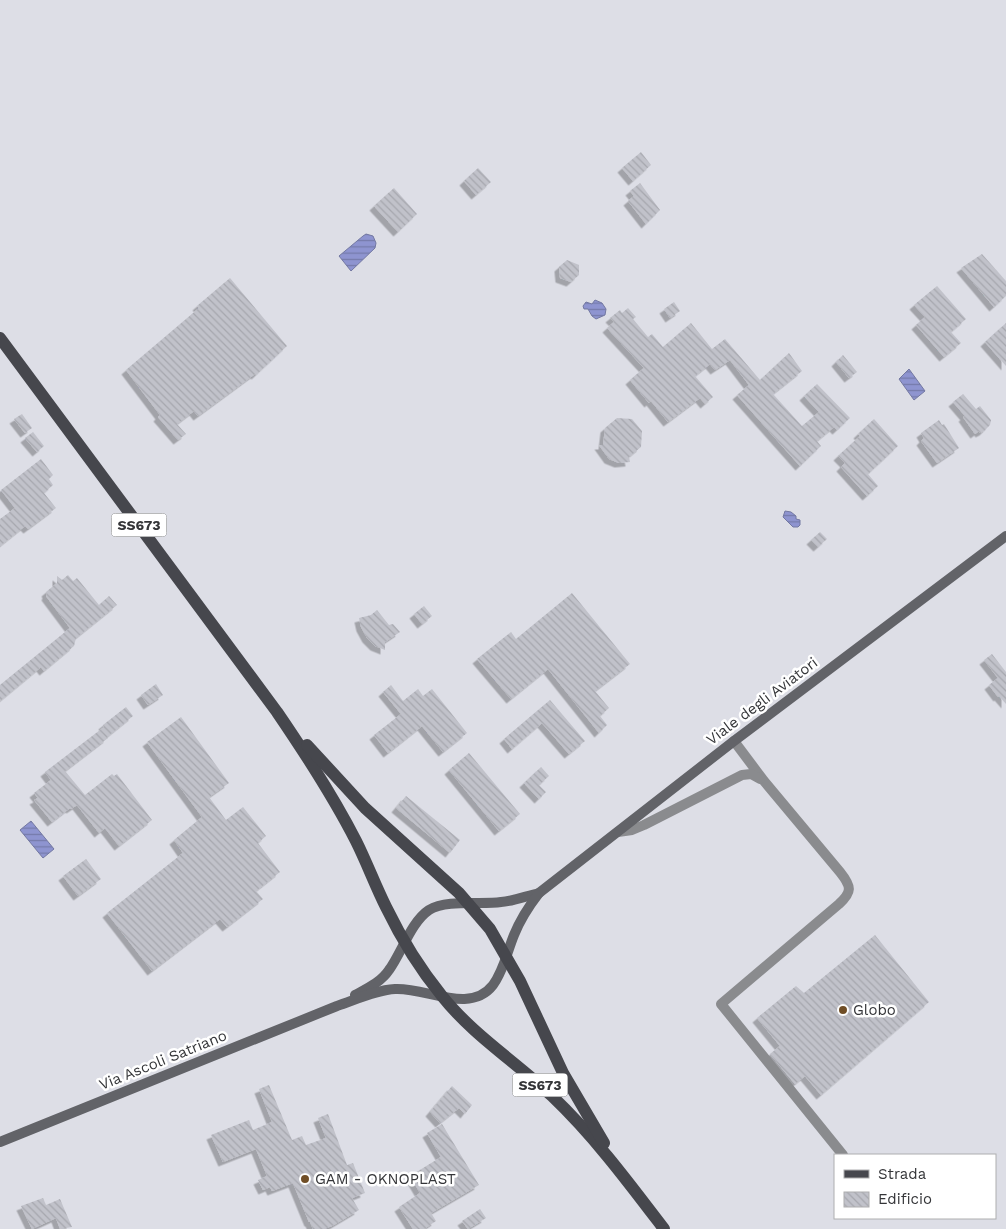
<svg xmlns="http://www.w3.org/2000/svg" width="1006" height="1229" font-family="'Work Sans',sans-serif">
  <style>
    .water { fill: url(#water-rules); stroke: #7378a2 }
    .building { fill: url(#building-back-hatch); filter: url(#shadow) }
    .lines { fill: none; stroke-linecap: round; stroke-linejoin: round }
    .minor { stroke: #8a8b8e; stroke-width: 10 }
    .secondary { stroke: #626368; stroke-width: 10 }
    .primary { stroke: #46474d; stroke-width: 12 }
    .poi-dot { fill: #704e26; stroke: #fff; stroke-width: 2 }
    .labels { text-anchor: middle; stroke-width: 5; stroke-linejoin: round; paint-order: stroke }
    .shield { fill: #fff; stroke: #717274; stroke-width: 1 }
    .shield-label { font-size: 14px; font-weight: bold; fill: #343538 }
    .street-label { font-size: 15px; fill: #343538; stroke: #fff }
    .poi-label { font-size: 15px; fill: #343538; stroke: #fff; text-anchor: start }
  </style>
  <defs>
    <pattern id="water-rules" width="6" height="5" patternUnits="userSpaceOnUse" patternTransform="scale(1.25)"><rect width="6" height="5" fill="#8e94d0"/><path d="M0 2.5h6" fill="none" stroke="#757aaa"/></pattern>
    <pattern id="building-back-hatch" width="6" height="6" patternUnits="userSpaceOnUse" patternTransform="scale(1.25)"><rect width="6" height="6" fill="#c1c2ca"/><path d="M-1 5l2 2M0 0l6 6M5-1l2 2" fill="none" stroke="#a6a7ae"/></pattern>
    <filter id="shadow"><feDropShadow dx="-4.5" dy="4.5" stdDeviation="0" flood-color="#0004"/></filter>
  </defs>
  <rect width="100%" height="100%" fill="#dddee6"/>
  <g class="water">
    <path d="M366,234L373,236L376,243L375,248L351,271L339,256L363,236Z"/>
    <path d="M595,300L602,303L606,309L605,315L596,319L592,316L588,309H584L583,306L586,302L592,304Z"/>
    <path d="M909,369L925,391L914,400L899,379Z"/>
    <path d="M785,511L791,512L796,516V519L800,520V525L798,527H793L783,517Z"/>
    <path d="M31,821L54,849L43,858L20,830Z"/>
  </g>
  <g class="building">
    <path d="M641,152L651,165L633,181L622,168Z"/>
    <path d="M478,168L491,182L476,195L464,181Z"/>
    <path d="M640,183L660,210L646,224L628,201L634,196L630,191Z"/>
    <path d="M394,188L417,214L398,232L374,206Z"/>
    <path d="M982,254L1006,281V296L994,307L961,268Z"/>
    <path d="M567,260L579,265V275L571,282L560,278L559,267Z"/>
    <path d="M230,278L287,346L256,375L255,374L198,416L194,411L177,424L186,434L178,440L158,417L160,415L126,370L199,308L197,306Z"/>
    <path d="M937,286L966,319L951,332L961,343L944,357L916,325L925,317L914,305Z"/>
    <path d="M674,302L680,311L670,318L664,309Z"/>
    <path d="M628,308L636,317L633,319L648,337L652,334L663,347L691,323L712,349L725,339L760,380L789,353L802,371L773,394L802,426L819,412L804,396L817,384L850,418L837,430L834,427L817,441L821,446L800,466L737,395L749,385L730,360L715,370L710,364L695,376L713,397L705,404L700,398L668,422L651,401L649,403L630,380L644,368L607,328L614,322L610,318L620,310L622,313Z"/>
    <path d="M1006,323V366L985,342Z"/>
    <path d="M843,355L857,372L849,378L836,362Z"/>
    <path d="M963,394L976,409L980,406L991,420L990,425L984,431L980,433L979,431L975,434L963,417L965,416L953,402Z"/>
    <path d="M22,414L32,428L25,433L14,419Z"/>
    <path d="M617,418L632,419L642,431L641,447L629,457L630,462L619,463L609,459L599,445H603L605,428Z"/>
    <path d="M874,419L898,446L868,474L878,486L867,496L841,467L845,463L838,456L860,436L858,434Z"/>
    <path d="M939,420L942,425L944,424L959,448L937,463L921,441L924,438L921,433Z"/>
    <path d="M33,432L44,446L37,452L25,438Z"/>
    <path d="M41,459L53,475L49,479L53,485L44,493L56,508L28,529L25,526L0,546V519L15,508L1,490Z"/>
    <path d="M820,532L827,539L818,547L811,540Z"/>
    <path d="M68,575L73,581L77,578L99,605L109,596L117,605L76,638L74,646L44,671L41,667L0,701V685L70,628L46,596L47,594L46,592L57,583V576L62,580Z"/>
    <path d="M572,593L630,664L595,691L609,708L600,716L607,725L599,733L548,669L511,699L477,659L511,632L516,639Z"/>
    <path d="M424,606L432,616L422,624L414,614Z"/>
    <path d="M377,610L389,625L393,624L400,632L385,642V650L375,646L367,638L361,627L359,618L371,615Z"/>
    <path d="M992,654L1006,672V704L999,696L998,697L989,685L998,678L984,660Z"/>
    <path d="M156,684L163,695L148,705L141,695Z"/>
    <path d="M391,685L403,701L418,689L423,696L432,689L467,733L443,752L422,726L388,753L374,735L401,714L383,692Z"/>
    <path d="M550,700L585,741L569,754L542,723L512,749L504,739Z"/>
    <path d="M126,707L133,716L107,737L108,738L65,771L85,795L112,774L114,776L117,774L152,820L119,846L105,828L99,833L77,805L71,809L70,808L52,822L34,800L38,798L34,793L51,780L45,772L104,727L103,725Z"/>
    <path d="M181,717L229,783L209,797L226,820L243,807L266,836L258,843L280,872L256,891L263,899L227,927L220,919L152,971L107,913L183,853L174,840L202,817L147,742Z"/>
    <path d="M469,753L520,814L499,831L449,770Z"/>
    <path d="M541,767L549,776L539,785L546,792L539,799L524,783Z"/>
    <path d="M406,796L460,840L450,853L396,808Z"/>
    <path d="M86,859L101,879L78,896L63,876Z"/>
    <path d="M875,935L929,1002L821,1095L805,1076L795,1084L770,1054L780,1046L757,1018L796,986L804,993Z"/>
    <path d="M269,1085L292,1140L302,1136L306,1145L326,1138L318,1118L328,1114L347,1165L353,1163L365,1193L352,1198L359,1210L332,1226L324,1229H313L310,1222H309L293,1183L272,1191L270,1187L263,1190L258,1180L267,1176L256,1149L223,1162L214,1142L211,1135L249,1120L253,1130L272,1122L259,1089Z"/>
    <path d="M452,1086L472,1105L465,1114L459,1108L440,1123L430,1112Z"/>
    <path d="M442,1124L479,1185L431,1213L436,1221L424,1229H413L399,1207L420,1193L410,1176L441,1157L427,1133Z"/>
    <path d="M43,1198L46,1205L60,1199L72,1227L60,1229L56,1218L32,1229L21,1206Z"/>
    <path d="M480,1209L486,1218L468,1229L462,1221Z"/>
  </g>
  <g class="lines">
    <g class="minor">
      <path d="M734,741L764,781L840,872C852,887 852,892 839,904L721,1004L843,1155"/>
      <path d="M618,832L632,830L644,825L742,775L751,774L760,779"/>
    </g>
    <g class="secondary">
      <path d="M355,995C368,988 381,982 389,970C402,952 411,922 429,910C447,899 481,905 501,902C514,901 526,896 539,893"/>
      <path d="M0,1142L337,1006C355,1000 376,990 395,989C426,987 470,1015 493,985C504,970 507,952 514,935C520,920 529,906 539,893L734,741L1006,536"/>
    </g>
    <g class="primary">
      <path d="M0,338L277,712C305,753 333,796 356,841C367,863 375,885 386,907C401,938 420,969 442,996C473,1035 516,1062 552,1096C594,1136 629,1183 664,1229"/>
      <path d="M307,745L365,808L459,893L490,929L520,981L563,1073L604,1143"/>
    </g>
  </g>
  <g class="poi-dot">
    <circle cx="843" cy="1010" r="5"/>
    <circle cx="305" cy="1179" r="5"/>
  </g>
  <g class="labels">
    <g class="shield">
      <rect x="111.5" y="513.5" width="55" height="23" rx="4"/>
      <rect x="512.5" y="1073.5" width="55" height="23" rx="4"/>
    </g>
    <g class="shield-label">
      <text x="139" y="530">SS673</text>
      <text x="540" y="1090">SS673</text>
    </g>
    <g class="street-label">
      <text transform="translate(762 701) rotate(-37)" y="5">Viale degli Aviatori</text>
      <text transform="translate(163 1060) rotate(-22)" y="5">Via Ascoli Satriano</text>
    </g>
    <g class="poi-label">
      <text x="853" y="1015">Globo</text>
      <text x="315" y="1184">GAM - OKNOPLAST</text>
    </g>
  </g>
  <rect x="834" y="1154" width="162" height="65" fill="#ffffff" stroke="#aeaeaf"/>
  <rect x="844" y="1170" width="25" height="8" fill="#46474d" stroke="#aeaeaf"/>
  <text x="878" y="1179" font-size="15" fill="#343538">Strada</text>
  <rect x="844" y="1192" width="25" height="15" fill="url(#building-back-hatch)" stroke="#aeaeaf"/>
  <text x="878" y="1204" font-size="15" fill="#343538">Edificio</text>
</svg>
